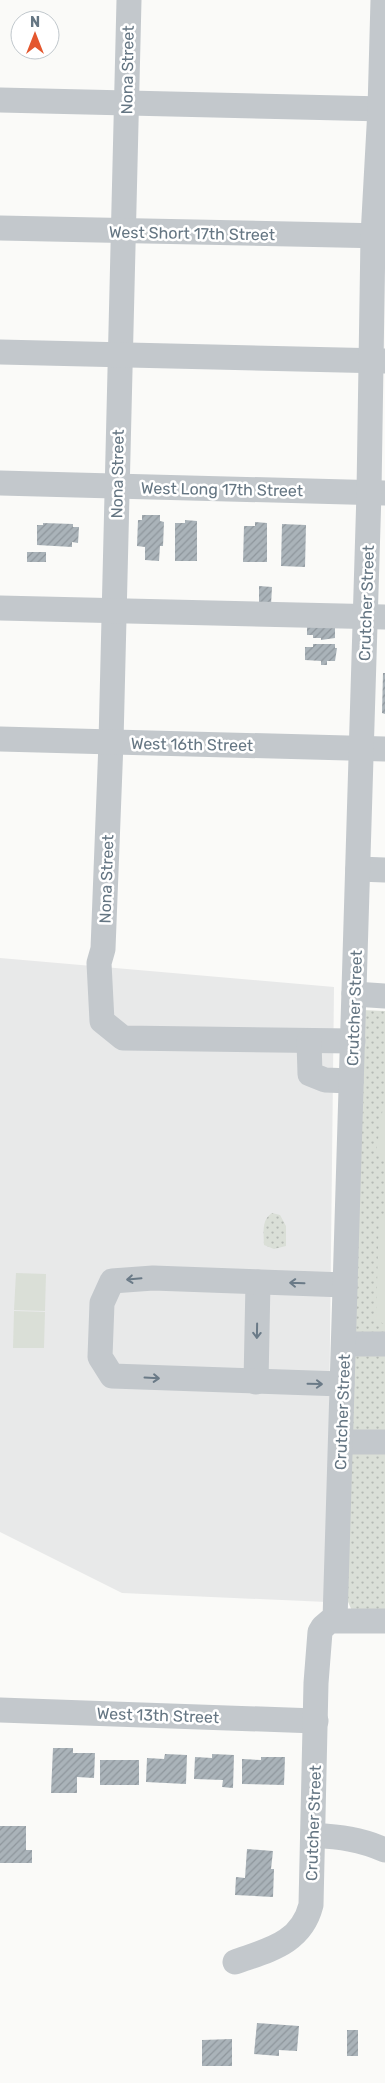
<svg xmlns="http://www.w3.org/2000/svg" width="385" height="2083" font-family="Rubik,sans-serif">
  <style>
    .built { fill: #e8e9e9 }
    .park { fill: url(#park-dots) }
    .garden { fill: #dadfd7 }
    .building { fill: url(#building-hatch) }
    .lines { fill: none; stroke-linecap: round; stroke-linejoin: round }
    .minor { stroke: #c3c8cc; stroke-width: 25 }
    .oneway { stroke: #6a7a87 }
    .labels { text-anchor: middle; stroke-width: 5; stroke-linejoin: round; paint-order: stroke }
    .street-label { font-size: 16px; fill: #657683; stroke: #fff }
  </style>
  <defs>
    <pattern id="park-dots" width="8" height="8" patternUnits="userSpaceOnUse" patternTransform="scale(1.25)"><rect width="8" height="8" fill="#dadfd7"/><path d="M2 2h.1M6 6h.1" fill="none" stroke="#b4b9b4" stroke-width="1.8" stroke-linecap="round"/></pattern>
    <pattern id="building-hatch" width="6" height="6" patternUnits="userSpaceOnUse" patternTransform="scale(1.25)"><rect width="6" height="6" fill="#aab3b9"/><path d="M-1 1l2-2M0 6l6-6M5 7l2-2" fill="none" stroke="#8e969c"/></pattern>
  </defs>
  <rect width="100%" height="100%" fill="#fafaf8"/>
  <path class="built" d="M0,958L334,987L327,1602L122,1593L0,1532Z"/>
  <g class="park">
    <path d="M362,1010L385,1011V1611H352L346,1597Z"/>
    <path d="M272,1213L280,1215L286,1226V1246L274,1249L264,1245C264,1233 261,1220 272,1213Z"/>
  </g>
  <g class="garden">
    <path d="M385,1094V1155L376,1153Z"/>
    <path d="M379,1217L385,1218V1325L376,1319Z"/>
    <path d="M16,1273L46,1274L45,1311L14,1310Z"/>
    <path d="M14,1311L45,1312L44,1348H13Z"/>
  </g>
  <g class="building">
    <path d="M142,515H160V521L164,522L163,546H160L159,561L145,560V547L137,546L138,520H142Z"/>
    <path d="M185,520L197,521V561H175V523H185Z"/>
    <path d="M255,522L267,523V562H243L244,526H255Z"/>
    <path d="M43,523L73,524V527H79L78,543L72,542V547L37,545V525H43Z"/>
    <path d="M282,524L306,525L305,567L281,566Z"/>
    <rect x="27" y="552" width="19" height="10"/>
    <path d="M259,586L272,587L271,605H259Z"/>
    <path d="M335,620V638L321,640V638H313V635H307V621Z"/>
    <path d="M313,644H335V648H337L335,661H327V665H321V661L305,660V647H313Z"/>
    <path d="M383,673H385V714L382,713Z"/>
    <path d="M53,1748H73V1753H95L94,1778L77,1777V1793H51Z"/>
    <path d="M165,1754L187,1755L186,1784L146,1782L147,1758L164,1759Z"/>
    <path d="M212,1754L234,1755L233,1788L222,1787L223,1780L194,1779L195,1757L212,1758Z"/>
    <path d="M261,1757H285L284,1785L242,1784V1759L261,1760Z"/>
    <rect x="100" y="1760" width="39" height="25"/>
    <path d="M0,1826H26V1850H32V1863H0Z"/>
    <path d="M247,1849L273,1851L271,1869H274L273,1897L235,1895L236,1877L245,1878Z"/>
    <path d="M257,2023L299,2026L297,2051L279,2050V2056L254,2054Z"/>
    <rect x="347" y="2030" width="11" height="26"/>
    <path d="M232,2039V2066H202V2040Z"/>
  </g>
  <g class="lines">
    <g class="minor">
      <path d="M129,0L111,742L103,949L99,963L102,1021L123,1038L353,1041"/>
      <path d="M0,100L385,109"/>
      <path d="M0,228L385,236"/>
      <path d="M0,352L385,361"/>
      <path d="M0,483L385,493"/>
      <path d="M0,608L385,617"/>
      <path d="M0,739L385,749"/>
      <path d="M358,869L385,870"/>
      <path d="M354,994L385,996"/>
      <path d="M309,1041L310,1074L325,1080L351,1081"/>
      <path d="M344,1344H385"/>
      <path d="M256,1382L258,1282"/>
      <path d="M342,1384L112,1376L100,1357L102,1303L112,1281L153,1278L345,1285"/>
      <path d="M341,1442H385"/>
      <path d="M335,1620L369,492L373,236L380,109L383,0"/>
      <path d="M0,1710L316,1721"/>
      <path d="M313,1835C340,1837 360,1839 385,1850"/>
      <path d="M235,1962C268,1950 301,1944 311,1905L316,1683L320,1632L323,1627L330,1621H385"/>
    </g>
  </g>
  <defs><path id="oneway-shaft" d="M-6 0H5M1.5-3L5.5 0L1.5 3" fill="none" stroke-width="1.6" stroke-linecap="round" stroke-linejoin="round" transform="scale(1.25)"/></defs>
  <g class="oneway">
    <use href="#oneway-shaft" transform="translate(134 1279) rotate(175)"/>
    <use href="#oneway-shaft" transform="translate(297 1283) rotate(-178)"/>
    <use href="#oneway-shaft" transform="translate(257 1331) rotate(91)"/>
    <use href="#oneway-shaft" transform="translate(152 1378) rotate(3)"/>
    <use href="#oneway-shaft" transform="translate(315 1384) rotate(1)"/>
  </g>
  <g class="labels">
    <g class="street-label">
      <text transform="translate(127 70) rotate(-89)" y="6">Nona Street</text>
      <text transform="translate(192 233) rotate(1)" y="6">West Short 17th Street</text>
      <text transform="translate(117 474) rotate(-89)" y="6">Nona Street</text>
      <text transform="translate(222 489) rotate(1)" y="6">West Long 17th Street</text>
      <text transform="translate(366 603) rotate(-88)" y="6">Crutcher Street</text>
      <text transform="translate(192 744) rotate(1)" y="6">West 16th Street</text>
      <text transform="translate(106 879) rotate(-88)" y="6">Nona Street</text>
      <text transform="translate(354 1008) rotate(-88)" y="6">Crutcher Street</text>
      <text transform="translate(342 1412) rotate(-88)" y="6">Crutcher Street</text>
      <text transform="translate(158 1715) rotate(2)" y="6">West 13th Street</text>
      <text transform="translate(313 1823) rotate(-88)" y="6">Crutcher Street</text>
    </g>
  </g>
  <g transform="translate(35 35)"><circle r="24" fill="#ffffff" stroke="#c1c8cd"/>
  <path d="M0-4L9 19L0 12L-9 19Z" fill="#e4572e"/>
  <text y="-8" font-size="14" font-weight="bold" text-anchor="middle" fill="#657683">N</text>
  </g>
</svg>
